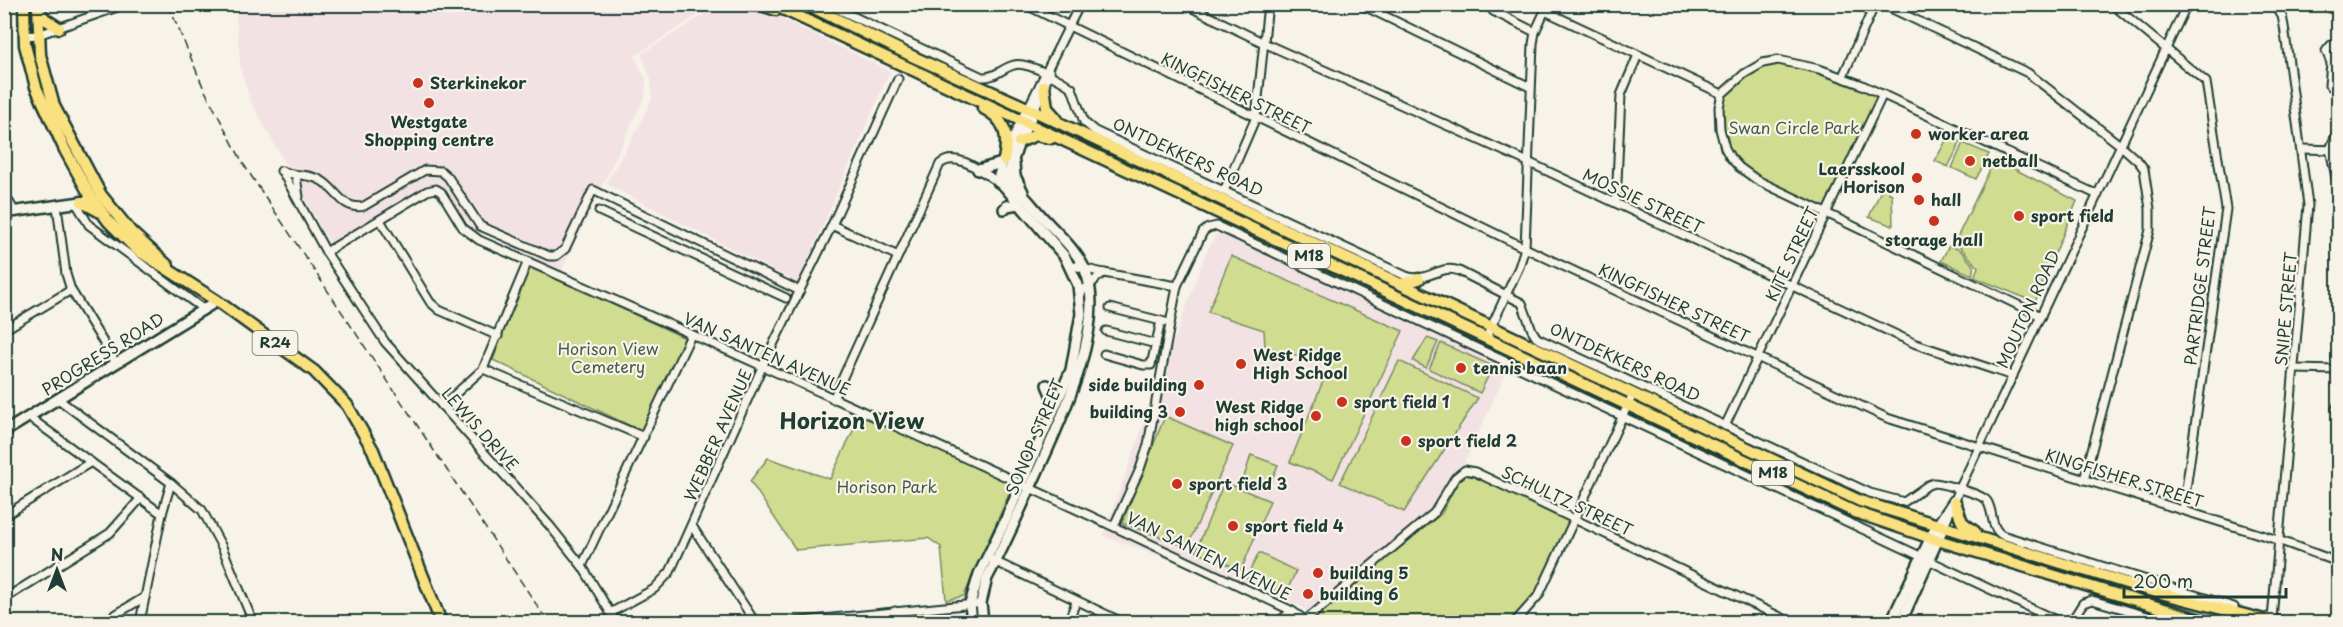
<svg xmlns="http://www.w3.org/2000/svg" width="2343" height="627" font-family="'Playpen Sans',sans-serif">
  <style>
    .built { fill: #f3e2e4 }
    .green { fill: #d0dc8f; stroke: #788c62; stroke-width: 1.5 }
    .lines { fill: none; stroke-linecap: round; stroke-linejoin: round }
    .street-casing { stroke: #1f3d34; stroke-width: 11 }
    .secondary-casing { stroke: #1f3d34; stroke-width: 14 }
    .primary-casing { stroke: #1f3d34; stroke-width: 15 }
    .street { stroke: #f7f3e8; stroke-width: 7 }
    .secondary { stroke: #f7f3e8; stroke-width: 9 }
    .primary { stroke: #fae180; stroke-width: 10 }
    .rail { stroke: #1f3d34; stroke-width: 1.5; stroke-dasharray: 9 4.5; stroke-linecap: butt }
    .poi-dot { fill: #c8321e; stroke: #f7f3e8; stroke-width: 2 }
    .labels { text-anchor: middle; stroke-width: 4.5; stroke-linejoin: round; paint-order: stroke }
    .shield { fill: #f7f3e8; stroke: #60746a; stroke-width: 1.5 }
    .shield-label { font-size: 15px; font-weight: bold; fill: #1f3d34 }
    .poi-label { font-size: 16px; font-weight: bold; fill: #1f3d34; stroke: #f7f3e8; text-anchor: start }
    .street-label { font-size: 16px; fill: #1f3d34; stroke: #f7f3e8 }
    .park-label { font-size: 16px; fill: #425d46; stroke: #f7f3e8 }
    .district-label { font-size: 22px; font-weight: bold; fill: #1f3d34; stroke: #f7f3e8 }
  </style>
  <rect width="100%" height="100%" fill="#f7f3e8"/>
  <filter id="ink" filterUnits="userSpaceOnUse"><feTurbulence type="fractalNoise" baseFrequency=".0167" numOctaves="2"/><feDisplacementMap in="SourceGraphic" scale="12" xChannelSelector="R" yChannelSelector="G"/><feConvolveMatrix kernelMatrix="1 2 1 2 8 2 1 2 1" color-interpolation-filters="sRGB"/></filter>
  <g filter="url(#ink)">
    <g class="built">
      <path d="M235,5H713L635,56L646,80L645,96L562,270L529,257L473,229L439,186L330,245L250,100L241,71Z"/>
      <path d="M720,5H753L890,71L798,283L606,184L640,124L652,98L651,79L641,54Z"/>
      <path d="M1220,233L1510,364L1462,468L1453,476L1435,509L1310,616L1302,607L1103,536L1207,250L1216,235Z"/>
    </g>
    <g class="green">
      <path d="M2319,5H2338V15C2331,15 2323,11 2319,5Z"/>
      <path d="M1786,61L1883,94L1826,215L1739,167L1721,137L1722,94L1749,70Z"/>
      <path d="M1949,135L1961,141L1948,167L1935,161Z"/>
      <path d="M1963,143L1989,154L1976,179L1952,168Z"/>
      <path d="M1995,159L2077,201L2035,302L1974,277L1978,267L1961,248L1954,244Z"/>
      <path d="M1883,186L1889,188V193L1892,194L1893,226L1869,217Z"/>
      <path d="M1949,246L1960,250L1974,266L1972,275L1941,261Z"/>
      <path d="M1231,256L1403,331L1333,479L1290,462L1330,364L1265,347L1264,330L1208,312Z"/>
      <path d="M528,265L685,338L643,432L493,360Z"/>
      <path d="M1427,338L1438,342L1426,368L1413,361Z"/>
      <path d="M1441,343L1493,366L1480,393L1429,369Z"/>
      <path d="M1399,361L1478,398L1404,512L1340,483Z"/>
      <path d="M861,414L1013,485L964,596L946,600L941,547L928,538L796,550L750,481L768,458L830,479Z"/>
      <path d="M1165,416L1233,446L1187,547L1122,523Z"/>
      <path d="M1251,455L1278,465L1268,489L1243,480Z"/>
      <path d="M1471,472L1575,522L1539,595L1513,622H1316L1313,619L1441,514C1451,499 1454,479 1471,472Z"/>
      <path d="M1224,482L1270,501L1241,570L1196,551Z"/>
      <path d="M1259,553L1296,571L1285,595L1246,578Z"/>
    </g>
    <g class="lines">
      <g class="street-casing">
        <g id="street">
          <path d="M827,4L982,77C995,78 1002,68 1014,65C1026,61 1062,80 1072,88L1084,122L1095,131L1406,276C1428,284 1440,263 1459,271L1522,303L1532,330L1537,338L1870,493L1904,502L1928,485L1934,483C1944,484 1983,494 1987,501C1994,512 1990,528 2002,535L2234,607"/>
          <path d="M1024,4L1525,248L1887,418L2278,540L2338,562"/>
          <path d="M1184,4L1264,43L1528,162L1916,344L2013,376"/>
          <path d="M1360,4L1530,87"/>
          <path d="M1490,4L1493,11L1535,32"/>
          <path d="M1882,4L2028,73L2120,145L2139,162L2144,169L2150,209V230L2084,480"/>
          <path d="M2112,4L2206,82L2226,209L2183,510"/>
          <path d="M1545,11L1722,94"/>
          <path d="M24,36L38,35L126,4"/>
          <path d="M2338,45H2331L2326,51L2331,63L2329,85L2338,91"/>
          <path d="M1843,76L1875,4"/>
          <path d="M1028,108L1080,4"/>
          <path d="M1034,111L1050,72"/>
          <path d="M2338,130L2330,149L2338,187"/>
          <path d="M2302,149L2338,150"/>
          <path d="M281,171C295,177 310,173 322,181C337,190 343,211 364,206L425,170L441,171L448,177L480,226L549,256H556L565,249L593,190L800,291"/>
          <path d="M282,171L326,252L385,342L550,526L582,566L616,622"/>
          <path d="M296,176L299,197"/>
          <path d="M1224,191L1256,117L1268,4"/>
          <path d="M4,193L15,212"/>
          <path d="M76,203L89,225L203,309"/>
          <path d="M1616,203L1621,95L1638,55"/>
          <path d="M57,206L66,274L71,290L116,363"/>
          <path d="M599,211L786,298"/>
          <path d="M380,220L430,302L439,310L498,336"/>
          <path d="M832,225L898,256"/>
          <path d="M326,252L427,191L436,189L441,192L463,228L479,240C751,360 1023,482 1292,611L1308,622"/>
          <path d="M1069,265L1104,273L1177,286"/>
          <path d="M1080,296L1084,289C1092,286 1095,277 1104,273"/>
          <path d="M1110,308L1165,322"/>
          <path d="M2041,316L1757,180L1739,167L1730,157L1725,148L1720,129L1719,107L1722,94L1744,74L1763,63L1778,60L1819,69L1860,84L2098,195"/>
          <path d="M4,330L71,290"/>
          <path d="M1106,331L1156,344"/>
          <path d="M1486,338L1519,267L1525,248L1533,44L1535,32L1548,4"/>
          <path d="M1104,354L1143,365H1151L1161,321"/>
          <path d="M483,369L644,437"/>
          <path d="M2295,369L2338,370"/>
          <path d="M58,399L171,483L202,510L222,547L253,622"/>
          <path d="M833,399L940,164C957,150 983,173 998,182"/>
          <path d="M2338,405L2336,409L2338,412"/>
          <path d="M442,406L483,369L528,261"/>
          <path d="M29,417L162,514"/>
          <path d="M1725,426L1883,94"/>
          <path d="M4,516L91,462"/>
          <path d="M1937,524L1953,500"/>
          <path d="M692,526L755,622"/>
          <path d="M1114,526L1140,469L1148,445L1177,286L1203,232L1208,228L1217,226L1922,557"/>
          <path d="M1944,526L1959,490L2187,4"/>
          <path d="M992,560L1122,622"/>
          <path d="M1930,561L2060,622"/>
          <path d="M582,566L691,335"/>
          <path d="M4,599L110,533L141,498"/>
          <path d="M895,611L896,622"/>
          <path d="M610,613L654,589L670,572L763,365L832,225L898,79"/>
          <path d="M2268,617L2285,622"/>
          <path d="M2272,619L2308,205L2284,26L2282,16L2274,4"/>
          <path d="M1306,620L1434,513L1455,478L1465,470L1475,472L1791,622"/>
          <path d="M103,622L145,597"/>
          <path d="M140,622L162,514L171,483"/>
          <path d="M792,622L975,604"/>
          <path d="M1068,622L1076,602"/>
          <path d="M1278,622L1292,611"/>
          <path d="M1515,622L1539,595L1633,394"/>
          <path d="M2071,622L2083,603L2092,600L2168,622"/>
        </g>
      </g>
      <g class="secondary-casing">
        <g id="secondary">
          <path d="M1014,163L1015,176L1023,192"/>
          <path d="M978,170L1002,163"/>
          <path d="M1005,184L1019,142L1034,111"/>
          <path d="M1004,209L1007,206L1018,204"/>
          <path d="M4,213L88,201"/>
          <path d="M1047,385L1055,404"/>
          <path d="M4,432L217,301"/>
          <path d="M972,622L970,604L979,574L1006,519L1071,370L1081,314L1078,285L1065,257L1004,186L998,182L1002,163L1028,108"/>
          <path d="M983,622L981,603L987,578C1005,545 1020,510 1036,475C1059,424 1108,325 1085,270C1077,251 1059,235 1045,220C1031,205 1017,185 999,175"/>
          <path d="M1891,622L1937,524"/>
          <path d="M1901,622L1944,526"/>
        </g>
      </g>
      <g class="primary-casing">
        <g id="primary">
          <path d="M24,4L25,45L36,87L65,150L92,199L109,222L136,249L217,301L314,371L347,405L373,450L441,622"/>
          <path d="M38,4L40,55L54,106L101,195L131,232L168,266"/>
          <path d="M758,4L776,10"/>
          <path d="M772,4C1134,172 1494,342 1855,512L1931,538L2207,622"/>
          <path d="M806,4L916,58L1034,111L1860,501L2149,590L2272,622"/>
          <path d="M703,5L704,4"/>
          <path d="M38,9L45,19L59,28"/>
          <path d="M1044,86L1047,108L1056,118"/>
          <path d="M983,108C1006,119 1009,136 1004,160"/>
          <path d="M1019,142L1036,135L1051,138"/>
          <path d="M82,202L100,212"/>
          <path d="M1401,284L1419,279"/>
          <path d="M1955,502L1962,522L1975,532"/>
        </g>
      </g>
      <use href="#street" class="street"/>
      <use href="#secondary" class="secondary"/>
      <use href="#primary" class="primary"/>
      <path class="rail" d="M168,4L204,89L244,165L548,622"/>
    </g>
  </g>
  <g class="poi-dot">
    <circle cx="418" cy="83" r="6"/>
    <circle cx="429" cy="103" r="6"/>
    <circle cx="1916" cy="134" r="6"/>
    <circle cx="1970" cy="161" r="6"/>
    <circle cx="1917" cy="178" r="6"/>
    <circle cx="1919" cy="200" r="6"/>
    <circle cx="2019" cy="216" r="6"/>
    <circle cx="1934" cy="221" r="6"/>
    <circle cx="1241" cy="364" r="6"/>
    <circle cx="1461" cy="368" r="6"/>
    <circle cx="1199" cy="385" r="6"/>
    <circle cx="1342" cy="402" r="6"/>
    <circle cx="1180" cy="412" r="6"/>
    <circle cx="1316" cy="416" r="6"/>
    <circle cx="1406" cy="441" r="6"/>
    <circle cx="1177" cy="484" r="6"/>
    <circle cx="1233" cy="526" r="6"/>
    <circle cx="1318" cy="573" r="6"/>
    <circle cx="1308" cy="594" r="6"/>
  </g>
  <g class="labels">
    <g class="shield">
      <rect x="1288" y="244" width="42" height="24" rx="4.5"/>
      <rect x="252.5" y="331" width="45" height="24" rx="4.5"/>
      <rect x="1752" y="461" width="42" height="24" rx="4.5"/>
    </g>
    <g class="shield-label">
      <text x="1309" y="261">M18</text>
      <text x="275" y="348">R24</text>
      <text x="1773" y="478">M18</text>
    </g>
    <g class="poi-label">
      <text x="430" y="89">Sterkinekor</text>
      <text x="429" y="128" text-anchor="middle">Westgate<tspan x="429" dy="18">Shopping centre</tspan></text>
      <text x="1928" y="140">worker area</text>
      <text x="1982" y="167">netball</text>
      <text x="1905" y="175" text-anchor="end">Laersskool<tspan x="1905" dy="18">Horison</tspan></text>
      <text x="1931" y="206">hall</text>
      <text x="2031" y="222">sport field</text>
      <text x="1934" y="246" text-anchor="middle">storage hall</text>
      <text x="1253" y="361">West Ridge<tspan x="1253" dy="18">High School</tspan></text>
      <text x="1473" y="374">tennis baan</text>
      <text x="1187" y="391" text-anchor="end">side building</text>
      <text x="1354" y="408">sport field 1</text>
      <text x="1304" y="413" text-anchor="end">West Ridge<tspan x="1304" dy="18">high school</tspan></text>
      <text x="1168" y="418" text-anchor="end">building 3</text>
      <text x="1418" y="447">sport field 2</text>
      <text x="1189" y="490">sport field 3</text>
      <text x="1245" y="532">sport field 4</text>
      <text x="1330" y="579">building 5</text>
      <text x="1320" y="600">building 6</text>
    </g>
    <g class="street-label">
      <text transform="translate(1236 93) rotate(26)" y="6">KINGFISHER STREET</text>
      <text transform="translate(1188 157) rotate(25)" y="6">ONTDEKKERS ROAD</text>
      <text transform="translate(1643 201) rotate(25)" y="6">MOSSIE STREET</text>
      <text transform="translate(1792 254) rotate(-65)" y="6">KITE STREET</text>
      <text transform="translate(2200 286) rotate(-83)" y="6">PARTRIDGE STREET</text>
      <text transform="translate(1674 303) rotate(25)" y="6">KINGFISHER STREET</text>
      <text transform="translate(2028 309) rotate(-65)" y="6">MOUTON ROAD</text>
      <text transform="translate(2286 309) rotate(-85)" y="6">SNIPE STREET</text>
      <text transform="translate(103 354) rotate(-32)" y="6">PROGRESS ROAD</text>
      <text transform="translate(767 354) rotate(24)" y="6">VAN SANTEN AVENUE</text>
      <text transform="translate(1625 362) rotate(25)" y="6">ONTDEKKERS ROAD</text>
      <text transform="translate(480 429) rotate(48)" y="6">LEWIS DRIVE</text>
      <text transform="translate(718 435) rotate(-66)" y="6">WEBBER AVENUE</text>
      <text transform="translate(1035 437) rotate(-67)" y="6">SONOP STREET</text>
      <text transform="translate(2124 478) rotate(17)" y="6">KINGFISHER STREET</text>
      <text transform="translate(1567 501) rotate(25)" y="6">SCHULTZ STREET</text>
      <text transform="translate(1209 556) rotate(26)" y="6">VAN SANTEN AVENUE</text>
    </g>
    <g class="park-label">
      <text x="1794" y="134">Swan Circle Park</text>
      <text x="608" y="355">Horison View<tspan x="608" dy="18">Cemetery</tspan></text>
      <text x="887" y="493">Horison Park</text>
    </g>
    <g class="district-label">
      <text x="852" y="429">Horizon View</text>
    </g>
  </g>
  <rect width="2343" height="627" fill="none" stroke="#f7f3e8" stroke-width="24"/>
  <rect x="12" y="12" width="2319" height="603" fill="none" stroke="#1f3d34" stroke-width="2" filter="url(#ink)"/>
  <g transform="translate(57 570)" stroke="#f7f3e8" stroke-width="4.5" paint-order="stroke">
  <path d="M0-4.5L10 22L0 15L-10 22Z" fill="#1f3d34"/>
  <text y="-9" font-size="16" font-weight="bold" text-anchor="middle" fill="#1f3d34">N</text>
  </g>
  <path d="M2124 588v9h162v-9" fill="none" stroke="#1f3d34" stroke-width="3"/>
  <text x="2133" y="588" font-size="18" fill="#1f3d34" stroke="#f7f3e8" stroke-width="4.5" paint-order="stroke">200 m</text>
</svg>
